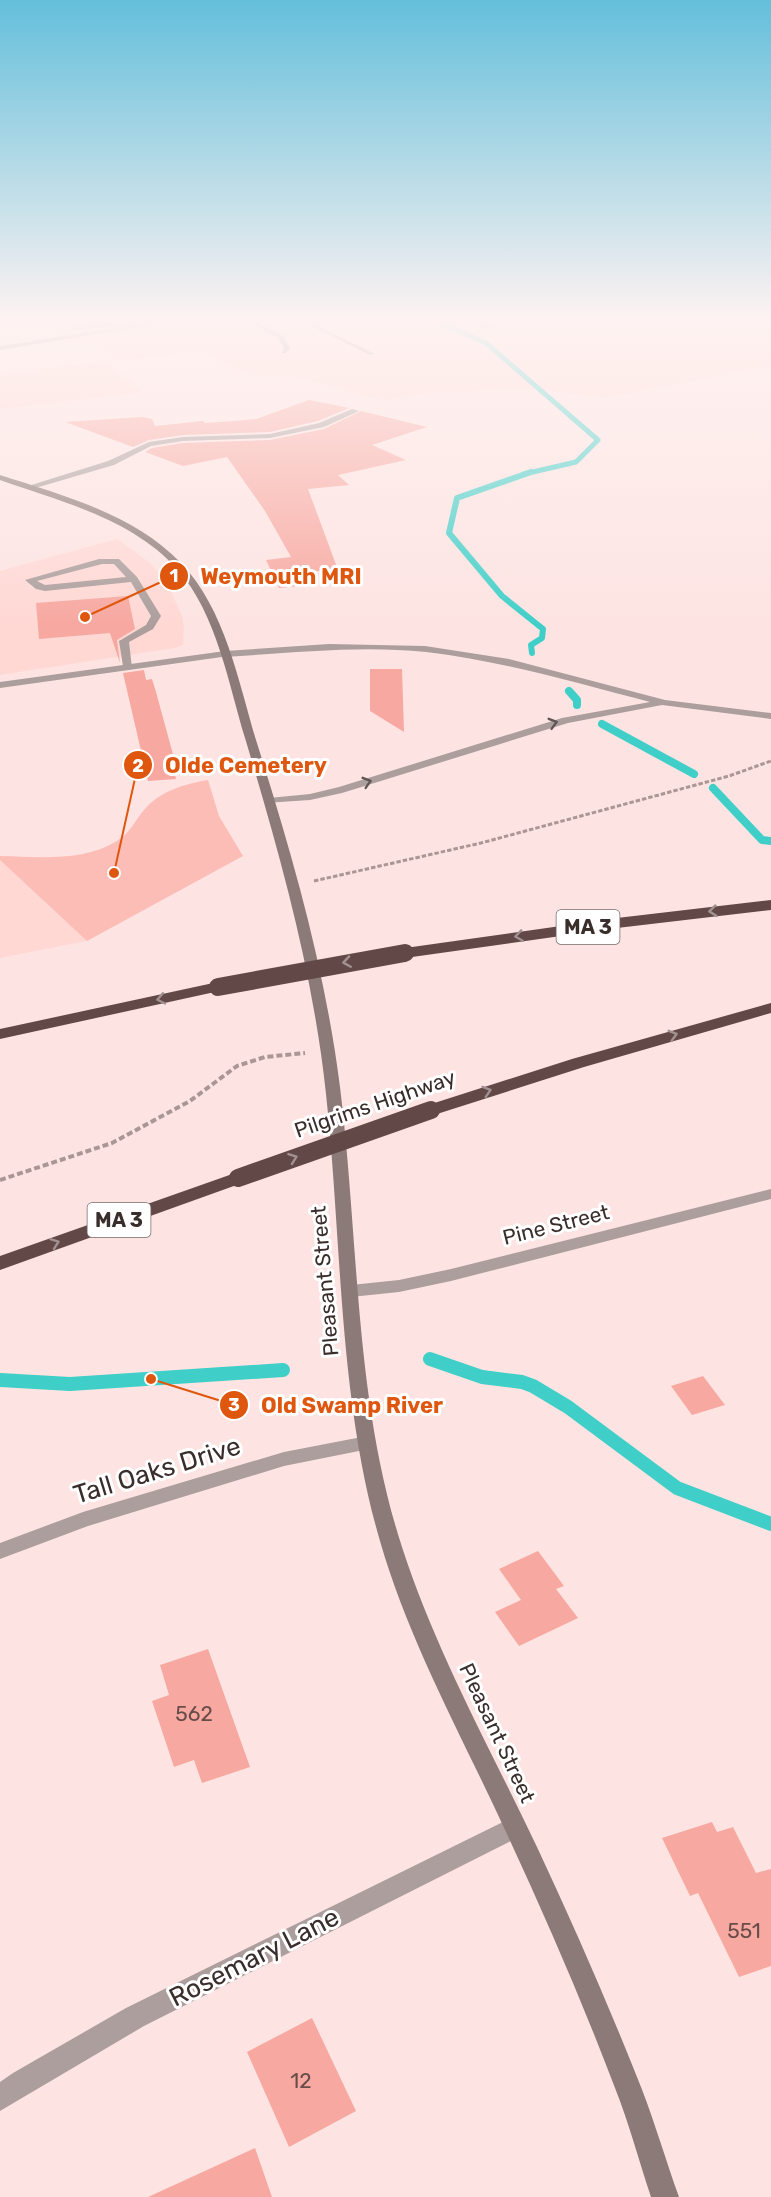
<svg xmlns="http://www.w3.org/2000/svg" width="771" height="2197" font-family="Rubik,sans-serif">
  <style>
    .built { fill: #ffd8d4 }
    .green { fill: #fdbdb7 }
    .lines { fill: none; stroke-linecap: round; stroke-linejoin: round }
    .stream-far3 { stroke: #3fcfc8; stroke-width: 5 }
    .stream-far2 { stroke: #3fcfc8; stroke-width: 6 }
    .stream-far1 { stroke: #3fcfc8; stroke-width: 8 }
    .stream { stroke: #3fcfc8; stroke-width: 14 }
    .building { fill: #f7a8a0 }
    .path-far1 { stroke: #aa9795; stroke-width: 3; stroke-dasharray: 4.5 2; stroke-linecap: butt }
    .path { stroke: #aa9795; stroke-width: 4; stroke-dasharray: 6 3; stroke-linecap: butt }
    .service { fill: #ab9e9d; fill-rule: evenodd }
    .minor { fill: #ab9e9d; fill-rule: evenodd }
    .tertiary { fill: #ab9e9d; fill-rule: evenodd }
    .secondary { fill: #8c7a78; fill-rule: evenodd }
    .motorway { fill: #624947; fill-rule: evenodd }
    .motorway-bridge { stroke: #624947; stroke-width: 18 }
    .oneway { stroke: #615554 }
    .oneway2 { stroke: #a19291 }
    .labels { text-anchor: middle; stroke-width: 6; stroke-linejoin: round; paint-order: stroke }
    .shield { fill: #fff; stroke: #746d6b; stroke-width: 1.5 }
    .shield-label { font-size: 20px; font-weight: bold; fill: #392e2c }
    .street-label { font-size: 21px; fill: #392e2c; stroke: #fff }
    .near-number-label { font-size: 21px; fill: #684c49 }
    .near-street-label { font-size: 26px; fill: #392e2c; stroke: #fff }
    .leader { fill: none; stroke: #df570e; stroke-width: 2 }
    .callout-dot { fill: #df570e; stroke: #fff; stroke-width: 2 }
    .mark-label { font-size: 18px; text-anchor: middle; font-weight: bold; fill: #fff }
    .callout-label { font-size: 22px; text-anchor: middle; font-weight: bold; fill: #df570e; stroke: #fff; stroke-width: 6; stroke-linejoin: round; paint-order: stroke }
  </style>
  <rect width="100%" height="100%" fill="#fde4e2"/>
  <g class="built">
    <path d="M42,319H762L771,321V366L604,398L538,389L431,392L385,401L297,377L258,376L243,373L200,351L119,361L95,343H63Z"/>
    <path d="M108,362L142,393L0,409V374Z"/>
    <path d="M117,539L149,562L167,583L182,616L184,628L183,645L175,648L0,675V571Z"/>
    <path d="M0,860L87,941L0,958Z"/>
  </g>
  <path class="green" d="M208,780L219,816L243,856L87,941L0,860V856C38,857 83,862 117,841C130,833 134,822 144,810C160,791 184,784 208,780Z"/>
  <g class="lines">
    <path class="stream-far3" d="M432,319L486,343L598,440L576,462L524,474"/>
    <path class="stream-far2" d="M531,472L457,498L449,533L502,596L543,629L542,638L531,645L532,653"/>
    <g class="stream-far1">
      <path d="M569,691L577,700V705"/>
      <path d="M602,724L694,774"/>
      <path d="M713,788L762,840L771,841"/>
    </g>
    <g class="stream">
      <path d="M430,1359L482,1377L522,1382L533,1386L568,1407L677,1488L771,1524"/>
      <path d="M0,1380L70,1384L283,1370"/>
    </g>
  </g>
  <g class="building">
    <path d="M309,400L349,408L318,421L270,432L183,435L149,440L133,447L65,422L143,417L152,419L155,426L203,421L205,423L235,421L256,419Z"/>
    <path d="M361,411L427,427L372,445L406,460L338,475L349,485L308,489L338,570L302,572L309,585L279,588L266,560L291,557L265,511L227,457L183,466L145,452L152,448L183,443L270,440L324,429Z"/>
    <path d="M128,596L135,629L117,640L120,663L110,633L39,639L36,603Z"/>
    <path d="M370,669H402L404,732L370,711Z"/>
    <path d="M144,670L146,680L152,679L156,692L177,769L174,770L176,779L148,781L123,673Z"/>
    <path d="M703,1376L725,1405L692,1415L671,1386Z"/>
    <path d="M538,1551L564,1586L556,1589L578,1618L519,1646L495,1612L521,1600L499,1569Z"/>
    <path d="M208,1649L250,1767L202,1783L194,1760L174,1767L152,1701L169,1695L160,1665Z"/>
    <path d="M712,1822L717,1832L733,1827L756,1873L771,1869V1966L739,1977L698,1893L690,1896L662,1838Z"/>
    <path d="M312,2018L356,2111L289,2147L247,2052Z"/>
    <path d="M255,2148L272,2197H148Z"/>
  </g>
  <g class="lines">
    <path class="path-far1" d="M314,881L481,843L729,776L771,761"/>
    <path class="path" d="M0,1180L112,1143L190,1101L237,1066L265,1057L305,1053"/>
    <g class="service">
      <path d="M142,319H149L157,324L152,325Z"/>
      <path d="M243,319H250L283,336L290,348L286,353H282L284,348L278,338Z"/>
      <path d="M296,319H303L375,354L370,355Z"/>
      <path d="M459,319H467L492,327L489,329Z"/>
      <path d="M117,322L119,325L75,330L72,328Z"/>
      <path d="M352,409L359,411L324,427L270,438L183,441L151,446L114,465L32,489L25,487L108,461L149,442L183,437L270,434L319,423Z"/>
      <path d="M99,559H119L137,577L161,616L153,629L129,642L132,668L123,666L119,641L146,625L151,616L131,582L45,591L36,589L25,580ZM102,564H114L126,577L45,585L37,581Z"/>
      <path d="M329,644L425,646L509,659L665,700L771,713V719L662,705L568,723L342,793L310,800L265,803V799L269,798L310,794L339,787L562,718L650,702C576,683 503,661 426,652C360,645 291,653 225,657L220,654L225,651Z"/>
    </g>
    <g class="minor">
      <path d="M174,319H186L0,350V346Z"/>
      <path d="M771,1189V1199L451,1281L399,1292L351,1297L345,1295L342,1291L345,1287L351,1285L399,1280L451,1269Z"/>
      <path d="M367,1436L374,1438L376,1443L374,1448L284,1466L88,1526L0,1559V1543L83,1512L284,1452Z"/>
      <path d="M515,1816L523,1819L527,1827L523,1835L144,2026L0,2111V2082L13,2073L126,2008Z"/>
    </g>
    <path class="tertiary" d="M225,651L230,654L229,656L0,688V682Z"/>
    <path class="secondary" d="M0,475C62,495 134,514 181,563C225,609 238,680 256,740C292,854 325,968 340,1087C359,1240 354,1400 402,1547C436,1652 490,1748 537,1847C574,1926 609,2006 641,2087C655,2123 666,2161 679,2197H651C639,2161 629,2123 615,2088C582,2001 545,1916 506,1832C462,1736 409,1642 380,1541C338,1397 342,1242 326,1094C313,972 280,855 245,738C228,682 217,615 178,570C133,519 62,502 0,480Z"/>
    <g class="motorway">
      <path d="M771,900V910L617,928L405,958L397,953L405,948L617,918Z"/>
      <path d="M218,982L224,984L226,987L224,990L0,1039V1029Z"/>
      <path d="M771,1003V1013L584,1067L437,1114H425L422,1110L425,1106L572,1059Z"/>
      <path d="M238,1172L245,1174L248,1178L245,1182L0,1270V1256Z"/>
    </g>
    <g class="motorway-bridge">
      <path d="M218,987L405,953"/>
      <path d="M238,1178L431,1110"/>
    </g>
  </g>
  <defs><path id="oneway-chevron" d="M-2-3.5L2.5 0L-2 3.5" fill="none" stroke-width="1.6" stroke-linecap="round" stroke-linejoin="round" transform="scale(1.5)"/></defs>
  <g class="oneway">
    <use href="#oneway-chevron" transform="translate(553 723) rotate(-16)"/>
    <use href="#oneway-chevron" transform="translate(367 782) rotate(-17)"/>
  </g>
  <g class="oneway2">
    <use href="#oneway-chevron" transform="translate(713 911) rotate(174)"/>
    <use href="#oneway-chevron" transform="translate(519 936) rotate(172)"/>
    <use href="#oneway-chevron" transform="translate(347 962) rotate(171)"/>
    <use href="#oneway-chevron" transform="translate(161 999) rotate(168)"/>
    <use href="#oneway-chevron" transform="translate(673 1035) rotate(-16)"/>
    <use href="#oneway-chevron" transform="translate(487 1091) rotate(-18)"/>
    <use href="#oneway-chevron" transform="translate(293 1158) rotate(-20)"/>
    <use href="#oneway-chevron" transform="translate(55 1243) rotate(-20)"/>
  </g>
  <linearGradient id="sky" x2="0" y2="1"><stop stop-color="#64bfdb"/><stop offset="0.51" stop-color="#fef3f2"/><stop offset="1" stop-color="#fef3f2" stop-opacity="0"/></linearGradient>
  <rect width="771" height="626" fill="url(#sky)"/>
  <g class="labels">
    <g class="shield">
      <rect x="556.5" y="910" width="63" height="34" rx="4.5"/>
      <rect x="87.5" y="1203" width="63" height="34" rx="4.5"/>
    </g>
    <g class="shield-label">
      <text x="588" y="934">MA 3</text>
      <text x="119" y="1227">MA 3</text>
    </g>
    <g class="street-label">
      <text transform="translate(375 1104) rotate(-19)" y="7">Pilgrims Highway</text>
      <text transform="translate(556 1225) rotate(-14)" y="7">Pine Street</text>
      <text transform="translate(325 1281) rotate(-95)" y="7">Pleasant Street</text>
      <text transform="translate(497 1733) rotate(65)" y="7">Pleasant Street</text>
    </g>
    <g class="near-number-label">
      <text x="194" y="1721">562</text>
      <text x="744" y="1938">551</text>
      <text x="301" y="2088">12</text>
    </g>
    <g class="near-street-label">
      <text transform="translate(157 1470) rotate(-17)" y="9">Tall Oaks Drive</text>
      <text transform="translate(254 1957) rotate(-27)" y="9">Rosemary Lane</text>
    </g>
  </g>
  <path class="leader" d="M85 617L174 576M114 873L138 765M151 1379L234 1405"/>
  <g class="callout-dot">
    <circle cx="85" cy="617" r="6"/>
    <circle cx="114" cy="873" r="6"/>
    <circle cx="151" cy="1379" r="6"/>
    <circle cx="174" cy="576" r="15"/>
    <circle cx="138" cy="765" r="15"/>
    <circle cx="234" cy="1405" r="15"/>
  </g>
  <g class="mark-label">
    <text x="174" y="582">1</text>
    <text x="138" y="772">2</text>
    <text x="234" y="1411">3</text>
  </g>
  <g class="callout-label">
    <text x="281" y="584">Weymouth MRI</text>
    <text x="246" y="773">Olde Cemetery</text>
    <text x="352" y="1413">Old Swamp River</text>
  </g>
</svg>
